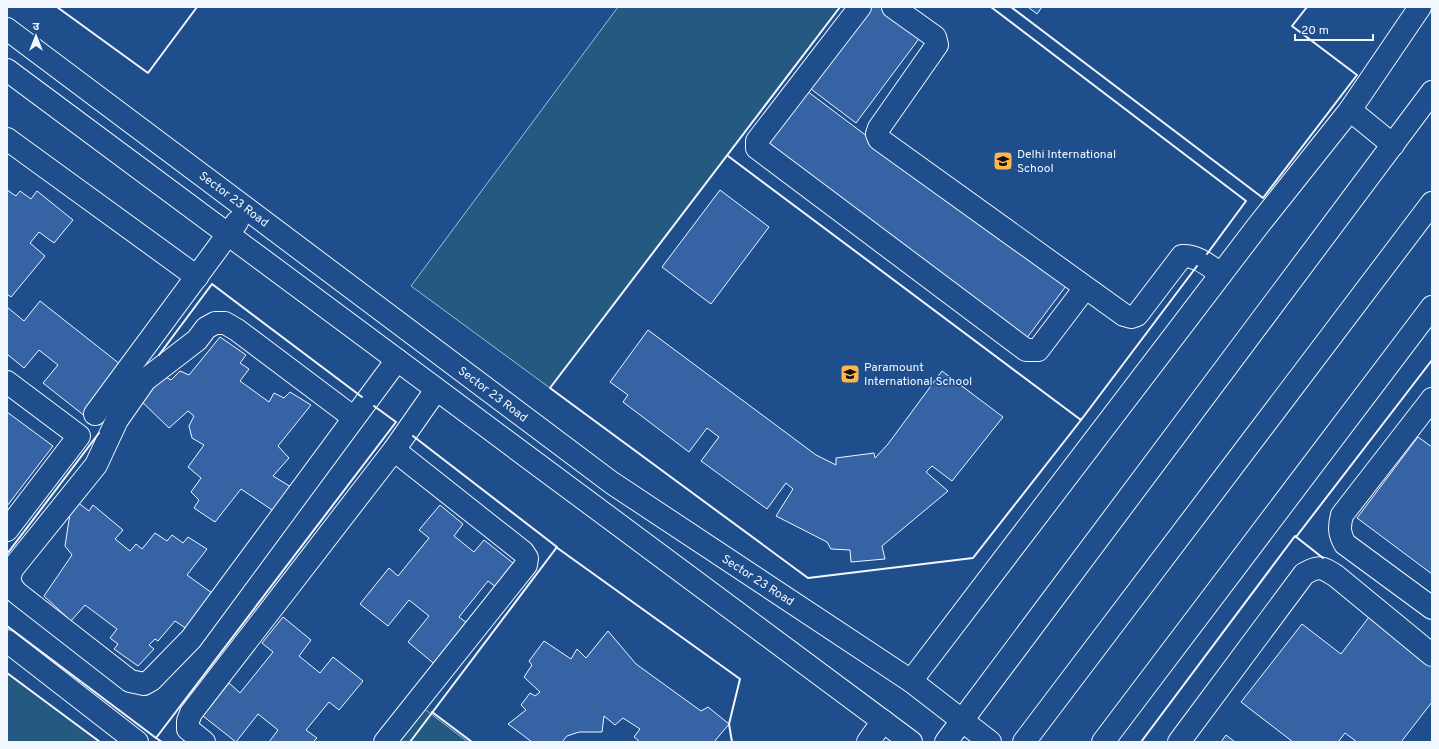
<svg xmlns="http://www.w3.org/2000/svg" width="1439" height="749" font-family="Overpass,'Noto Sans Devanagari',sans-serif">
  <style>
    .green { fill: #245a82; stroke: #a8bbd7 }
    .building { fill: #3563a3; stroke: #f2f6ff }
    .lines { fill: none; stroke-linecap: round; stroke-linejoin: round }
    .minor-casing { stroke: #f2f6ff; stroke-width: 24 }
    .major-casing { stroke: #f2f6ff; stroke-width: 24 }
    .minor { stroke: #1f4e8c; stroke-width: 22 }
    .major { stroke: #1f4e8c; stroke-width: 22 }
    .wall { stroke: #f2f6ff; stroke-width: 2 }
    .labels { text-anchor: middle; stroke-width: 3; stroke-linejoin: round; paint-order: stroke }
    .poi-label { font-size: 12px; fill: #f2f6ff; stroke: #1f4e8c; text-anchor: start }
    .street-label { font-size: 12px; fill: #f2f6ff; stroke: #1f4e8c }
  </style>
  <rect width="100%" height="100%" fill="#1f4e8c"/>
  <g class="green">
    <path d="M618,7H840L550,388L411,286Z"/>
    <path d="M7,673L100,742H7Z"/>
    <path d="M422,707L468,742H394Z"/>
  </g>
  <g class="building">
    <path d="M866,7H882L921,36L856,123L807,86Z"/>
    <path d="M1028,7H1042L1037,14Z"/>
    <path d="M803,88L1066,286L1023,343L759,145Z"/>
    <path d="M7,190L16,196L20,191L31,199L37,191L73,220L54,243L39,232L30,243L45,256L11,297L7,294Z"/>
    <path d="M720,190L769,227L711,304L662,267Z"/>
    <path d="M40,301L125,368L86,417L43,383L58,365L39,350L24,368L7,354V307L24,321Z"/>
    <path d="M648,330L816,455L836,465V458L874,453L875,458L888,444L942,371L1003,417L952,481L932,466L926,472L948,491L882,546L885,559L851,562L850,550L831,549L827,542L776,516L793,489L786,483L767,509L701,461L719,437L707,428L689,452L623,402L628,395L610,382Z"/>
    <path d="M220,337L246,355L240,363L249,369L240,381L269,402L274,393L284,398L290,392L311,405L278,446L289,458L273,476L296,490L278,514L241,489L215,522L194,508L199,500L191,492L201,478L188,467L204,445L192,438L189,426L194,416L188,411L169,428L137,397L164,376L171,380L180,371L189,375Z"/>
    <path d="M7,412L53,446L7,506Z"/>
    <path d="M1418,437L1432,447V574L1357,518Z"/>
    <path d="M77,502L89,511L93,505L123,530L115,539L130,551L136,544L142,549L155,533L167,541L172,535L183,543L188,537L207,549L187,575L212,593L193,633L175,621L158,641L155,639L149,645L154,649L138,666L114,649L118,644L110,638L117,629L85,605L71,621L44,596L72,555L65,546L71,507Z"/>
    <path d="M440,505L463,524L454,536L474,552L484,540L518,567L500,590L488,581L459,617L471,626L438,667L408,642L429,616L409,600L388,626L360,604L389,568L398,576L429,538L419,530Z"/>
    <path d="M283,617L311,640L299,656L320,673L333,657L363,681L339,710L329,702L306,730L317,738L313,742H269L278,730L258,714L236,742L203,716L229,683L240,693L273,652L262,643Z"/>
    <path d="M1369,617L1432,666V702L1401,742H1357L1345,733L1338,742H1293L1241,702L1302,624L1341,654Z"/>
    <path d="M608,631L636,664L701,711L708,707L729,724L714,742H640L634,737L640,729L623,718L615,725L604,716L602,732H579L567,736L562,742H532L508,724L526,710L521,705L530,693L535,696L540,692L524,677L532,665L529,661L544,641L571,659L577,649L586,658Z"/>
    <path d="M1226,735L1235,742H1221Z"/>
  </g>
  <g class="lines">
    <g class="minor-casing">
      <g id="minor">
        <path d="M860,7L757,141V148L1026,350H1038L1085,288"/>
        <path d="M893,7L935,37L937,45L879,128L877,134L879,139L1124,315L1131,317L1137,315L1182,256C1197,255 1209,266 1221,274"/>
        <path d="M7,29L612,483L911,681L990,742"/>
        <path d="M7,70L911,742"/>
        <path d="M1350,110L1393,145"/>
        <path d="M7,139L197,277"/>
        <path d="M7,382L79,436L7,530"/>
        <path d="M1432,399L1342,515C1339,527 1339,534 1345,544L1432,608"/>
        <path d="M95,414L237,222"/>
        <path d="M354,418L237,330L225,323H215L206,328L197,340L145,380L117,420L96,465L13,568C7,579 10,585 17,593L130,681L144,684L151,680L191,639L397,360"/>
        <path d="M7,641L137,742"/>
        <path d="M911,681L1257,227L1350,110L1420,7"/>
        <path d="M204,742L188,729V721L191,713L394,450L436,390"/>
        <path d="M385,742L526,565L527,558L523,552L394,450"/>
        <path d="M868,742L883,721"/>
        <path d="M1103,742L1432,307"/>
        <path d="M1179,742L1304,574C1319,565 1322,567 1336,576L1432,655"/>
      </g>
    </g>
    <g class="major-casing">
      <g id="major">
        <path d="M946,742L1432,92"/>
        <path d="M1024,742L1432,203"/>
      </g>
    </g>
    <use href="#minor" class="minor"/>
    <use href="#major" class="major"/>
    <g class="wall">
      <path d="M57,7L148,73L197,7"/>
      <path d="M991,7L1246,201L1207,254"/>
      <path d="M1011,7L1263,198L1357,75L1292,26L1307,7"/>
      <path d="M728,156L1081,420L973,558L808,578L550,388L840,7"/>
      <path d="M159,355L212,284L362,397"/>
      <path d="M1080,419L1081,420L1197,266"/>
      <path d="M1296,537L1432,360"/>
      <path d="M556,547L740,679L729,724L732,742"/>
      <path d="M7,554L99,433"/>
      <path d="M7,626L156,738L396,422L374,406"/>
      <path d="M7,673L100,742"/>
      <path d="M432,712L472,742"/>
      <path d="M156,738L162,742"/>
      <path d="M410,742L557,547L413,436"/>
      <path d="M1141,742L1295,536L1323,558"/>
    </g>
  </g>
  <defs>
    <g id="school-square" transform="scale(1)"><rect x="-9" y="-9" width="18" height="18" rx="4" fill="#ffb74d" stroke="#1f4e8c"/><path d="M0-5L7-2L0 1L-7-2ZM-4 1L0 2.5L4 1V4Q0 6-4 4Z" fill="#111"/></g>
  </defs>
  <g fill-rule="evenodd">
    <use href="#school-square" x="1003" y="161"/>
    <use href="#school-square" x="850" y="374"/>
  </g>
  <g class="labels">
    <g class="poi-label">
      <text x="1017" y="158">Delhi International<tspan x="1017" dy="14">School</tspan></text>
      <text x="864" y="371">Paramount<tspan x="864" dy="14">International School</tspan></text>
    </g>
    <g class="street-label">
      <text transform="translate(234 199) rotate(37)" y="4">Sector 23 Road</text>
      <text transform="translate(493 394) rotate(37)" y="4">Sector 23 Road</text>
      <text transform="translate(758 580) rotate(33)" y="4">Sector 23 Road</text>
    </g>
  </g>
  <rect width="1439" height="749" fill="none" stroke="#f2f6ff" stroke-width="16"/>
  <g transform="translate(36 36)" stroke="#1f4e8c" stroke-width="3" paint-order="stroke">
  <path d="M0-3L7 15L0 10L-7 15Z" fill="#f2f6ff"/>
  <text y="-6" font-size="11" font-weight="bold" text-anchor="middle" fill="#f2f6ff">उ</text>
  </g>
  <path d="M1295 34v6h78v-6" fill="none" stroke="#f2f6ff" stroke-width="2"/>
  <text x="1301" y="34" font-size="12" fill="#f2f6ff" stroke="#1f4e8c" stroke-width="3" paint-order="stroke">20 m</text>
</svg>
